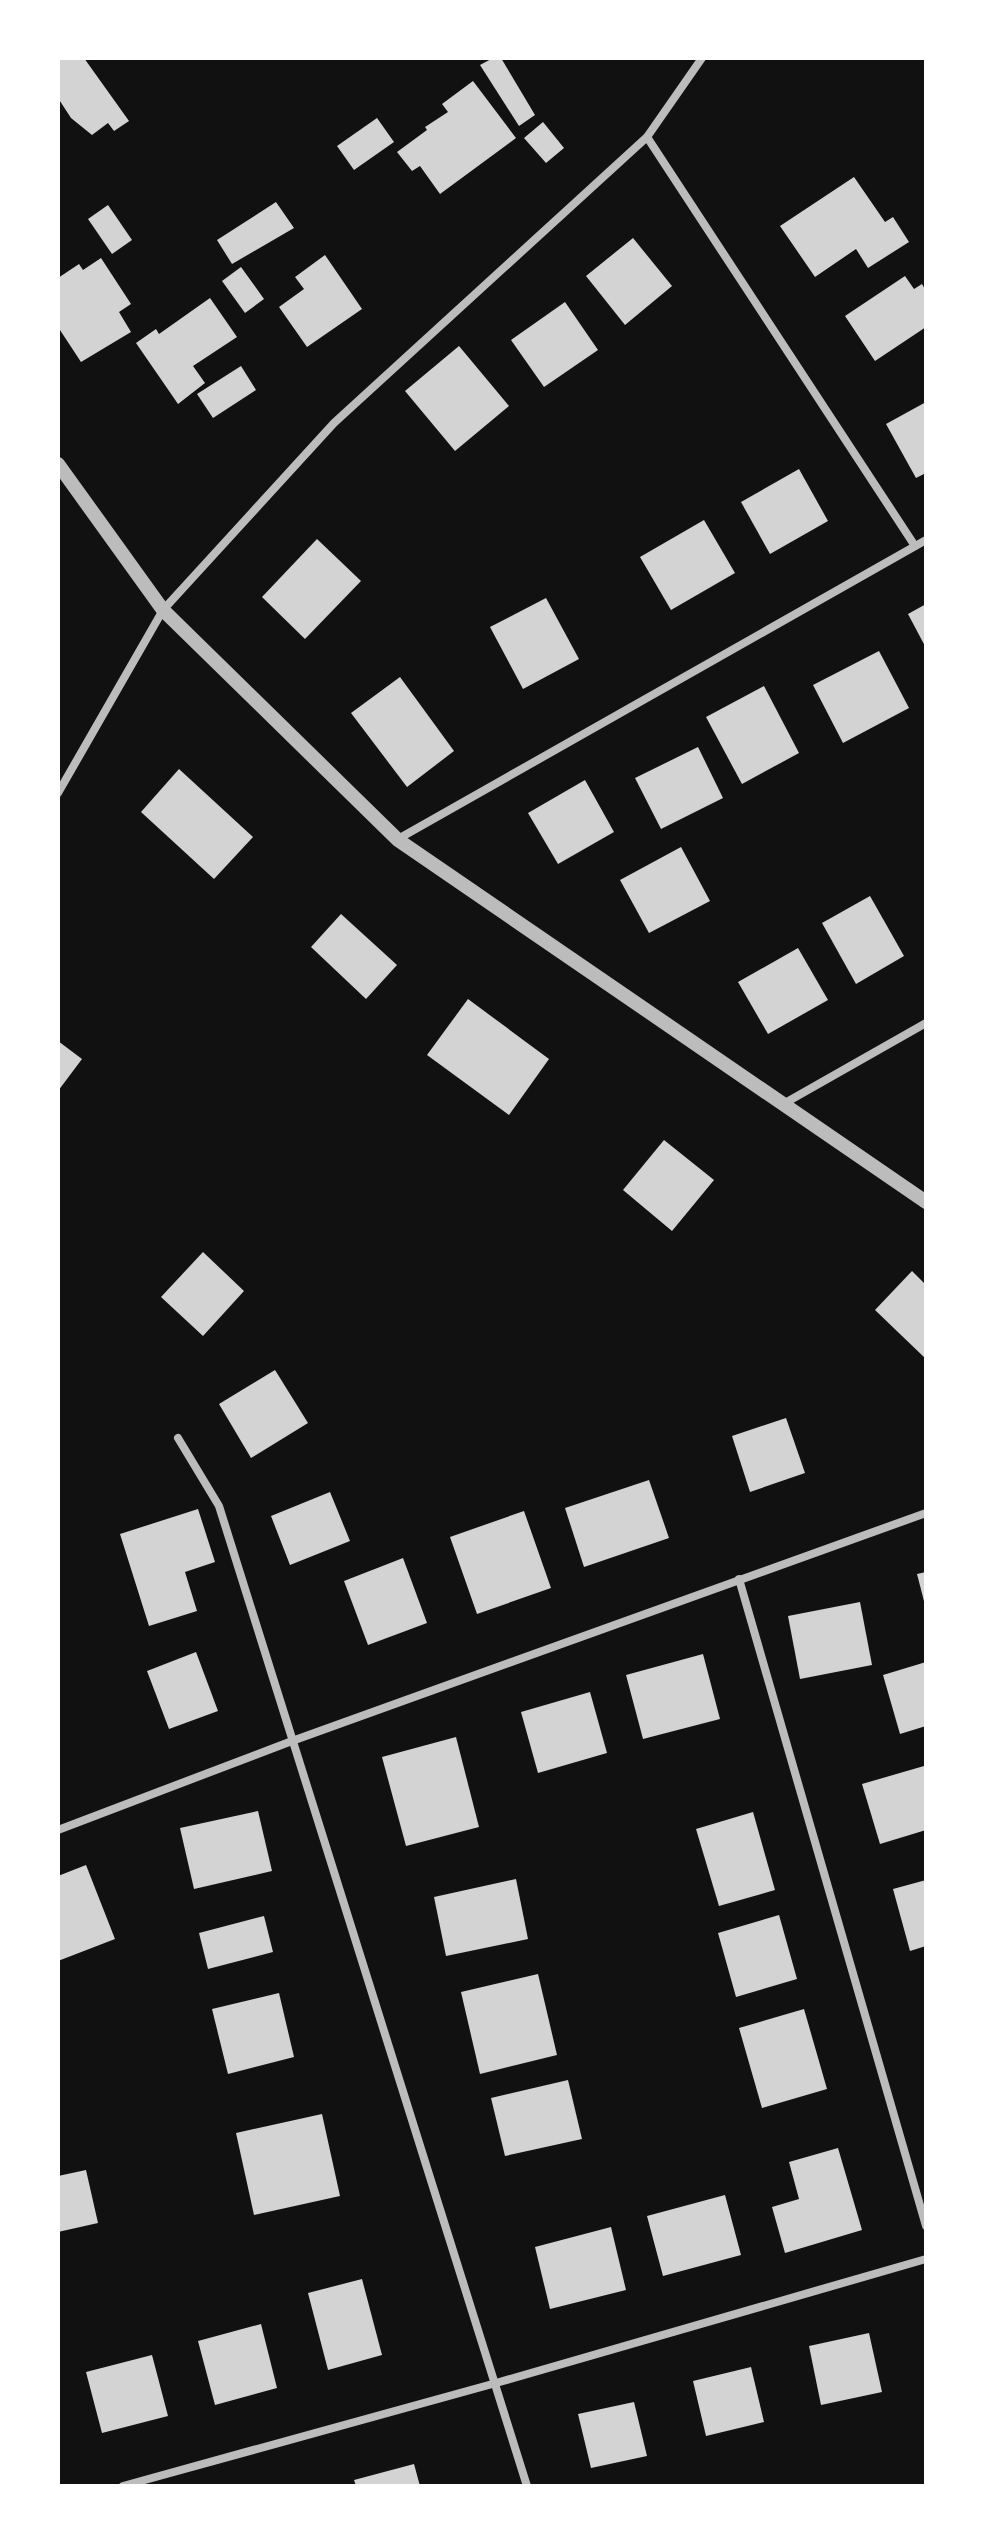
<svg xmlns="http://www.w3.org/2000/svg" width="984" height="2544" font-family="'PT Sans',sans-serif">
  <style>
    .building { fill: #d3d3d3 }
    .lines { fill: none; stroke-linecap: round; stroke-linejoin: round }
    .minor { stroke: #bcbcbc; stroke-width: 8 }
    .tertiary { stroke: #bcbcbc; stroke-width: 14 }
  </style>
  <rect width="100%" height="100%" fill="#111"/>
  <g class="building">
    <path d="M58,58H84L129,121L114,131L108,123L92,135L71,118L58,98Z"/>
    <path d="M493,58H501L535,115L519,126L480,65Z"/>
    <path d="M473,81L516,138L440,194L420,166L412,171L397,152L427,130L425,127L448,112L442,104Z"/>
    <path d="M377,118L394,142L354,170L337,146Z"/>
    <path d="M543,122L564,148L546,163L524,138Z"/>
    <path d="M854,177L885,222L893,217L909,242L868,268L856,249L815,277L780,226Z"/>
    <path d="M276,202L294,228L232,264L217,240Z"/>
    <path d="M108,205L132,240L112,254L88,219Z"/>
    <path d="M633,238L672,286L625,325L586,276Z"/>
    <path d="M325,255L362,309L307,347L279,307L304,289L295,277Z"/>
    <path d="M101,258L131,304L119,312L131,332L81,362L58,327V278L79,264L83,270Z"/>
    <path d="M241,267L264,299L245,313L222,281Z"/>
    <path d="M905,276L914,289L922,284L926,291V327L875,361L845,316Z"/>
    <path d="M210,298L237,337L193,366L205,383L178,404L136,343L156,329L159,334Z"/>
    <path d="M565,302L598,350L544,387L511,340Z"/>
    <path d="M459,346L509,406L455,451L405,391Z"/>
    <path d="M241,366L256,390L213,418L197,394Z"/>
    <path d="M926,402V473L916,478L886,424Z"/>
    <path d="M799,469L828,521L770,554L741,502Z"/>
    <path d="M704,520L735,573L671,610L640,557Z"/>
    <path d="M317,539L361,581L305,639L262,597Z"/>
    <path d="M546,598L579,659L523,689L490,627Z"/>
    <path d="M926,604V648L908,614Z"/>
    <path d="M879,651L909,708L843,743L813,685Z"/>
    <path d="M400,677L454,751L407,787L351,713Z"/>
    <path d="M764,686L799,753L742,784L706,717Z"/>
    <path d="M698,747L723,798L661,829L635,778Z"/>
    <path d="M179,769L253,837L214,879L141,812Z"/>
    <path d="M585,780L614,832L558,864L528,813Z"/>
    <path d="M681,847L710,901L649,933L620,880Z"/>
    <path d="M870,896L904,956L856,984L822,923Z"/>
    <path d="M341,914L397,965L366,999L311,947Z"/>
    <path d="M798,948L828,1000L768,1034L738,982Z"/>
    <path d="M468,999L549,1059L509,1115L427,1055Z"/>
    <path d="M58,1041L82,1059L58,1091Z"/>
    <path d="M664,1140L714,1180L672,1231L623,1190Z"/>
    <path d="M203,1252L244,1291L203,1336L161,1297Z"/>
    <path d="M912,1271L926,1285V1359L875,1310Z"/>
    <path d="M275,1370L308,1423L251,1458L219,1404Z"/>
    <path d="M786,1418L805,1473L750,1492L732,1436Z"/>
    <path d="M649,1480L669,1538L584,1567L565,1508Z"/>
    <path d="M330,1492L350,1541L290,1565L271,1516Z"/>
    <path d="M198,1509L215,1562L185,1572L197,1611L149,1626L120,1534Z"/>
    <path d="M524,1511L551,1588L477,1614L450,1537Z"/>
    <path d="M403,1558L427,1623L368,1645L344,1581Z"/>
    <path d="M926,1572V1605H925L917,1574Z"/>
    <path d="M860,1602L872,1665L800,1679L788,1616Z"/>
    <path d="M196,1652L218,1711L169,1729L147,1671Z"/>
    <path d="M703,1654L720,1719L643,1739L626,1675Z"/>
    <path d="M926,1662V1726L900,1734L883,1675Z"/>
    <path d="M590,1692L607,1753L538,1773L521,1712Z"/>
    <path d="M456,1737L479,1827L406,1846L382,1757Z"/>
    <path d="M924,1766L926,1774V1830L880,1844L862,1784Z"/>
    <path d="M258,1811L272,1871L194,1889L180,1828Z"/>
    <path d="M753,1812L775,1890L719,1906L696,1829Z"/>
    <path d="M86,1865L115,1939L58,1961V1876Z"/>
    <path d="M516,1879L528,1939L446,1956L434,1897Z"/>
    <path d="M926,1880V1946L910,1951L893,1889Z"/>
    <path d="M779,1915L797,1979L736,1997L718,1933Z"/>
    <path d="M264,1916L273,1952L208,1969L199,1933Z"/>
    <path d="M538,1974L557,2055L480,2074L461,1992Z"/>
    <path d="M279,1993L294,2057L228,2074L212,2009Z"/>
    <path d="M804,2009L827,2089L762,2108L739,2028Z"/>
    <path d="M568,2080L582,2139L505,2156L491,2098Z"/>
    <path d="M322,2114L340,2196L254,2215L236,2133Z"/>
    <path d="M838,2148L862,2230L785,2253L772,2207L799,2199L789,2162Z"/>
    <path d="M86,2170L98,2223L58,2232V2176Z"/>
    <path d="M725,2195L741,2255L663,2276L647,2216Z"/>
    <path d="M611,2227L626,2290L550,2309L535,2247Z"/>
    <path d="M362,2279L382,2355L328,2370L308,2293Z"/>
    <path d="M261,2324L277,2388L215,2405L198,2341Z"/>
    <path d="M869,2333L882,2392L821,2405L809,2346Z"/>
    <path d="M152,2355L168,2416L102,2433L86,2372Z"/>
    <path d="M751,2367L764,2422L706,2436L693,2381Z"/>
    <path d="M634,2402L647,2456L591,2468L578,2414Z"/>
    <path d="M414,2464L420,2486H356L354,2480Z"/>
  </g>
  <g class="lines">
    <g class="minor">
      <path d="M647,137L915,546"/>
      <path d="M58,793L163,610L334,423L647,137L702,58"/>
      <path d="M398,839L926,540"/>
      <path d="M785,1103L926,1023"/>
      <path d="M178,1438L219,1506L527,2486"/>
      <path d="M739,1579L926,2226"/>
      <path d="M58,1830L292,1741L926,1513"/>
      <path d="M123,2486L496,2383L926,2259"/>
    </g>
    <path class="tertiary" d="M58,464L163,610L398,840L926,1202"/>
  </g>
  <rect width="984" height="2544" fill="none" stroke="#ffffff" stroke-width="120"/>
</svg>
